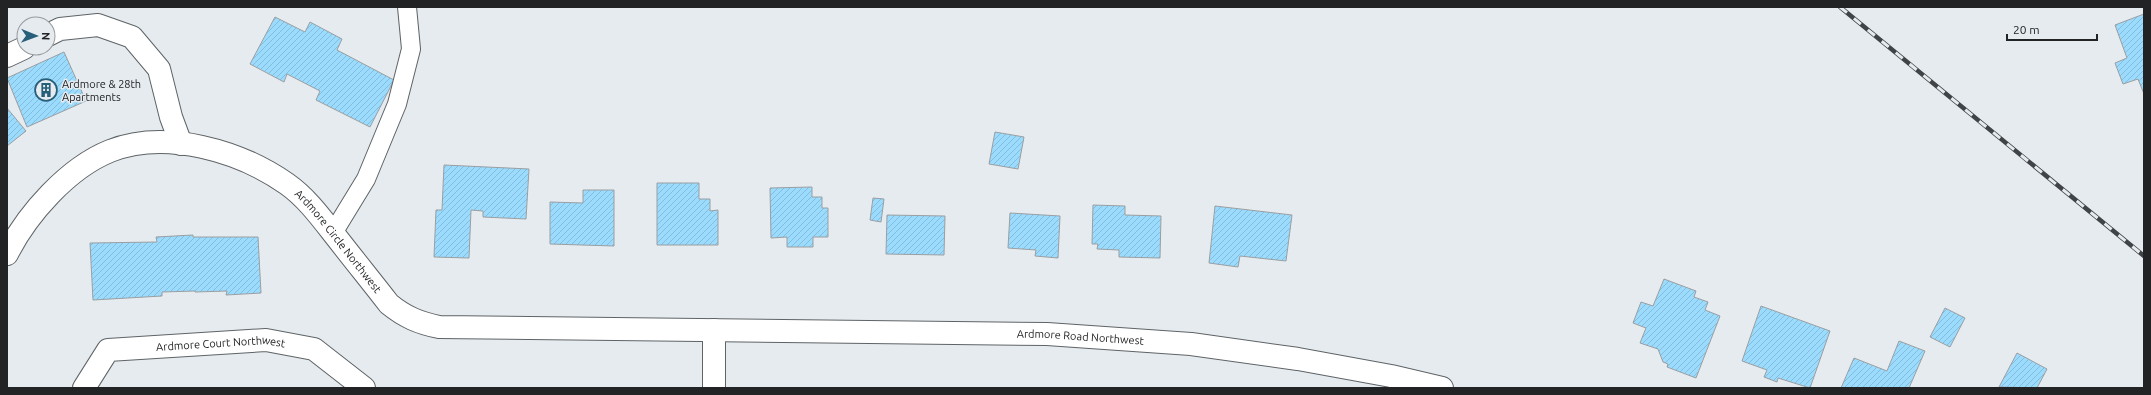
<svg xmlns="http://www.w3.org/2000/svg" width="2151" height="395" font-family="Ubuntu,sans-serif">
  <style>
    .building { fill: url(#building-hatch); stroke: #9a9fa2 }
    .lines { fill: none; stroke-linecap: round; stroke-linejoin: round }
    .lane-casing { stroke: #5e6366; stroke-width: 20 }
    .street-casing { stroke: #5e6366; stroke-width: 24 }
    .lane { stroke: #fff; stroke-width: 18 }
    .street { stroke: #fff; stroke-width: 22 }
    .rail-casing { stroke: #414446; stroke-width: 4.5 }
    .rail { stroke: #e6ebef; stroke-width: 3; stroke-dasharray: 9; stroke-linecap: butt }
    .labels { text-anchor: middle; stroke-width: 3; stroke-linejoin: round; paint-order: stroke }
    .poi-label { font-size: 11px; fill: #212325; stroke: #e6ebef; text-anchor: start }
    .street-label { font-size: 11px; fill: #212325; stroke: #e6ebef }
  </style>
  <defs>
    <pattern id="building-hatch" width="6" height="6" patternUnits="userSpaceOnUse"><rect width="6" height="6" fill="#9adbfe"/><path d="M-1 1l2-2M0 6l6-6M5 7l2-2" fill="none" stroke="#84bcda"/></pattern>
  </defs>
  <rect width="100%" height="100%" fill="#e6ebef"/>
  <g class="building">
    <path d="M2144,14V94L2138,79L2123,84L2115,63L2127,58L2115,25Z"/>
    <path d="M275,17L305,32L310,22L342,39L337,50L394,80L370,127L316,100L320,91L287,74L284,82L250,64Z"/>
    <path d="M64,52L86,101L27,127L7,78Z"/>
    <path d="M7,108L26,131L7,146Z"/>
    <path d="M995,132L1024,137L1018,169L989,164Z"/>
    <path d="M444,165L529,169L526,219L483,217V211L471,210L469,258L434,257L436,210H442Z"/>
    <path d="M657,183H699V199H710V211L718,210V245H657Z"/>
    <path d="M812,187V197H822V208H828V237H813V247H787V237L771,238L770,188Z"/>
    <path d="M583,190H614V246L550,244V202L583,203Z"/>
    <path d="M873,198L884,199L881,222L870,220Z"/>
    <path d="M1093,205L1125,206V215L1161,216L1160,258L1119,257V250L1097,249L1098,244H1092Z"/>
    <path d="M1215,206L1292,215L1286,261L1240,256L1238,267L1209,263Z"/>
    <path d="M1010,213L1060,216L1058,258L1035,256L1036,250L1008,248Z"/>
    <path d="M887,215L945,216L944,255L886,254Z"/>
    <path d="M193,235V237H258L261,293L226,295L227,291L195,292V291L162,292V296L93,300L90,243L157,242L156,237Z"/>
    <path d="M1664,279L1696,291L1694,297L1708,302L1705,310L1720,316L1696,378L1667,367L1668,364L1663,362L1658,349L1640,343L1646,328L1633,323L1641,302L1653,306Z"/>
    <path d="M1761,306L1830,331L1810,388L1778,378L1777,382L1764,377L1767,370L1742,361Z"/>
    <path d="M1945,308L1965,318L1950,347L1930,337Z"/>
    <path d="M1899,341L1925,351L1909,388H1841L1854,358L1887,371Z"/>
    <path d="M2017,353L2047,369L2037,388L1999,387Z"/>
  </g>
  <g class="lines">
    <g class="lane-casing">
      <path id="lane" d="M333,233L366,179L397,104L411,49L407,7"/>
    </g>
    <g class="street-casing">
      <g id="street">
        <path d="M48,35L60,29L98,25L132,37L159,69L171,117L181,144"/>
        <path d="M7,56L24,48"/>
        <path id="s1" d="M7,254C27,214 68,168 110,151C166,129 240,151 287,184C307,198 322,219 337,238C354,260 372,282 389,304C405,317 419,323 439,327L1047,334L1191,344L1298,359L1391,376L1442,388"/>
        <path d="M714,330V388"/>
        <path id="s2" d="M84,388L108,350L266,340L314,349L364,388"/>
      </g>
    </g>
    <use href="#lane" class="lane"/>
    <use href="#street" class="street"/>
    <g class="rail-casing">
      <path id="rail" d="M1840,7L2144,256"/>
    </g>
    <use href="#rail" class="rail"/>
  </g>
  <defs>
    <g id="building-ring" transform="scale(1.15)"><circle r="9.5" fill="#e6ebef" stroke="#275e79" stroke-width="1.5"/><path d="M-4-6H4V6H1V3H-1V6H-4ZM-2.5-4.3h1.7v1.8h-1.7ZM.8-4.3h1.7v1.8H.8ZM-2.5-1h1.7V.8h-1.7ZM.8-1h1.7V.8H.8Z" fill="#275e79"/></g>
  </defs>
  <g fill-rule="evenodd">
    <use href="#building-ring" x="46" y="90"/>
  </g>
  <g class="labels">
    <g class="poi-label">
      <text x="62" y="88">Ardmore &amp; 28th<tspan x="62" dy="13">Apartments</tspan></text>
    </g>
    <g class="street-label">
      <text dy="4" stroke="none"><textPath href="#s1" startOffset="412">Ardmore Circle Northwest</textPath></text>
      <text dy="4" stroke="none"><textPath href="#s1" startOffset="1190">Ardmore Road Northwest</textPath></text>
      <text dy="4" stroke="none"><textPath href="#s2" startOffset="158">Ardmore Court Northwest</textPath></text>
    </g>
  </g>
  <rect width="2151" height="395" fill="none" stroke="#212325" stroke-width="16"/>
  <g transform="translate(36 36) rotate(91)"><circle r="19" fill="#e6ebef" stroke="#979b9e"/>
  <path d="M0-3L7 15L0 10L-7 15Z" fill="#275e79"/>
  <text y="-6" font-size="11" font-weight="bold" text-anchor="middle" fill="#212325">N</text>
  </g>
  <path d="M2007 34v6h90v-6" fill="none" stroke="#212325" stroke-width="2"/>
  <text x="2013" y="34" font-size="12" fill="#212325" stroke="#e6ebef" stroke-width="3" paint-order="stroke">20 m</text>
</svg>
